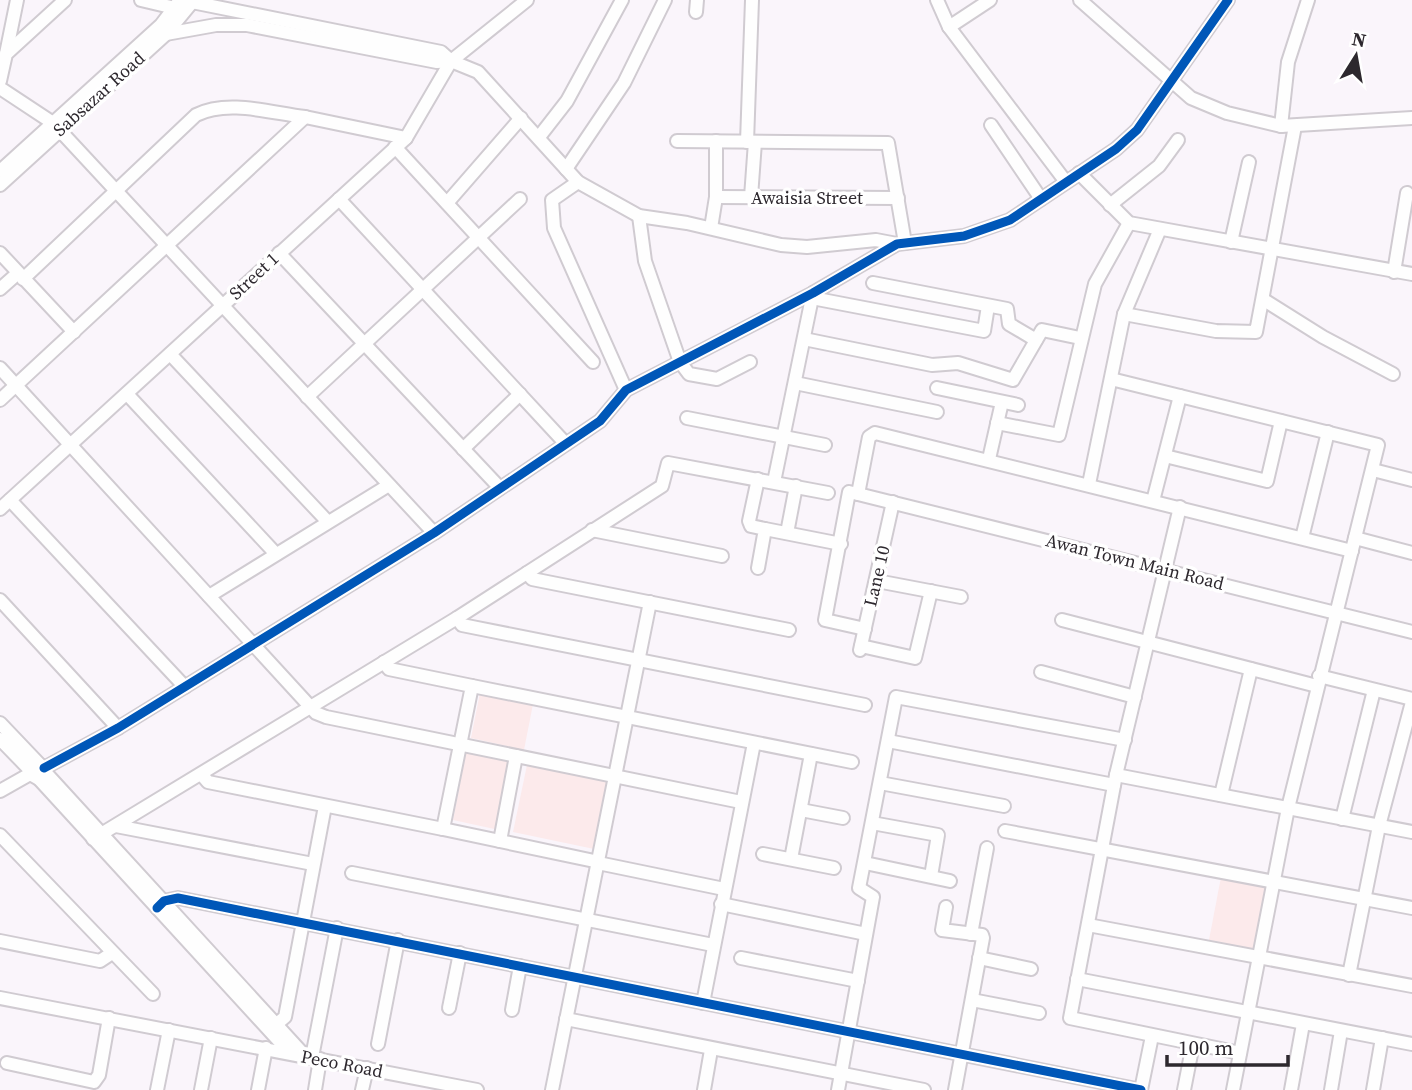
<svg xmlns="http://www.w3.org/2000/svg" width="1412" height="1090" font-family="'Source Serif 4',serif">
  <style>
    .green { fill: #fceaeb }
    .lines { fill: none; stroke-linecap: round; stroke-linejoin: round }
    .minor-casing { stroke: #d0cbd1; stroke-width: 16 }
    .minor { stroke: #fefefe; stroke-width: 12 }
    .cycleway-casing { stroke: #fff; stroke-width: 13 }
    .cycleway { stroke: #0057b8; stroke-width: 9 }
    .labels { text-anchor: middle; stroke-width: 7; stroke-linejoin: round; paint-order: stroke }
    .street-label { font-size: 18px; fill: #2d282e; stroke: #fff }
  </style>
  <rect width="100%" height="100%" fill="#faf5fb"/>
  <g class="green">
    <path d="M480,693L533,704L524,750L471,738Z"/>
    <path d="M466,753L513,762L499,830L453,820Z"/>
    <path d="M527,765L608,782L594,849L513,832Z"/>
    <path d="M1221,877L1267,886L1255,949L1209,940Z"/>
  </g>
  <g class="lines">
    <g class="minor-casing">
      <g id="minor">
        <path d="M141,0L179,9"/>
        <path d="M182,0L441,52L451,61L478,72L578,182L639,216L687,223L781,245L807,247L876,240L897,244"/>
        <path d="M937,0L949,27L1066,182"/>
        <path d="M1080,0L1191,98L1227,113L1281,126L1412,118"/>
        <path d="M696,12L697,0"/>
        <path d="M949,27L990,0"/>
        <path d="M166,34L216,25H247L437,62L451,61"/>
        <path d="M6,54L17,0"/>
        <path d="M0,81L6,54L65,0"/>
        <path d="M0,88L53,123L434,533"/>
        <path d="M305,117L406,138"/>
        <path d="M991,125L1041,199"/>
        <path d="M1281,126L1288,62L1308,0"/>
        <path d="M539,137L567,101L622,0"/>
        <path d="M677,141L888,143L905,243"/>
        <path d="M747,142L752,0"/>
        <path d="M395,147L593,362"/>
        <path d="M566,169L624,83L665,0"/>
        <path d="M0,171L161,25L180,0"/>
        <path d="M1079,173L1129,223L1412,274"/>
        <path d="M578,182L552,200L554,228L626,390"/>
        <path d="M0,185L166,34L194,0"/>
        <path d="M716,197L898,198"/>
        <path d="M751,197L755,142"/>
        <path d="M339,199L566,444"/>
        <path d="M447,203L521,118"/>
        <path d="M1110,205L1159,166L1178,140"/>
        <path d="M639,216L645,261L680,362L689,374L717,379L750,362"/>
        <path d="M711,228L716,197V141"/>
        <path d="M1231,242L1249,162"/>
        <path d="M0,253L74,332"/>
        <path d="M279,253L500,488"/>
        <path d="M1394,272L1407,193"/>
        <path d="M873,283L1007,309L1009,324L1036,340"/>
        <path d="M0,289L18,273"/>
        <path d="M812,298L984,331L988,306"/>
        <path d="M1264,300L1323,337L1393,374"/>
        <path d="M1124,314L1216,331L1256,332L1295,126"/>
        <path d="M804,339L932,365L958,363L1013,380L1042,330L1080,338"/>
        <path d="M170,354L328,522"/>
        <path d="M0,368L316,713L326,717L741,802"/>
        <path d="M1111,379L1378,445L1288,808L1233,1090"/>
        <path d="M795,383L937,412"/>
        <path d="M937,388L1018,405"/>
        <path d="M127,394L276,554"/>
        <path d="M307,397L520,199"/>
        <path d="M0,400L305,117C271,113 228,99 196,115L23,279"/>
        <path d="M687,418L825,445"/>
        <path d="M997,423L1059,435L1095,284L1129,223"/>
        <path d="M463,449L520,394"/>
        <path d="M1165,456L1267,481L1281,421"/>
        <path d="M989,459L1002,402"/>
        <path d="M1373,470L1412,480"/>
        <path d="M758,479L749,521L751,526L765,529L758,568"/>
        <path d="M774,482L813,293"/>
        <path d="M1089,484L1124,314L1160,229"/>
        <path d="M858,494L1412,632"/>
        <path d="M10,500L185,687"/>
        <path d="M1153,501L1180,396"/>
        <path d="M1180,507L1116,775L1070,1018L1240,1053"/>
        <path d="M0,509L406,138L451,61L527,0"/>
        <path d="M765,529L841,544"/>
        <path d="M592,530L722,556"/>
        <path d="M787,533L796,486"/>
        <path d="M1302,538L1328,432"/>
        <path d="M1355,538L1412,553"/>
        <path d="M527,573L532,579L789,630"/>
        <path d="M877,581L961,597"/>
        <path d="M209,596L389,485"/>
        <path d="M0,600L118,728"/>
        <path d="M457,618L462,625L865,705"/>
        <path d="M1062,620L1317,686"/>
        <path d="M865,629L825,620L849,492L858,494L869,437L875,433L1352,551"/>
        <path d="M861,646L915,658L931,591"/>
        <path d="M860,650L893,502"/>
        <path d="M384,662L389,669L472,686L443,829L599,862"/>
        <path d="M1041,672L1135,697"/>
        <path d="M1319,676L1412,699"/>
        <path d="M472,686L852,762"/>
        <path d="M0,723L40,765"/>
        <path d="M0,739L30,770"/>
        <path d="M888,741L1114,785"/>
        <path d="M44,768L118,728L434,533L600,421L626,390L813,293L897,244L964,236L1010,220L1116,149L1137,130L1228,0"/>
        <path d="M45,772L305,1056"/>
        <path d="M202,775L208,782L443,829"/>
        <path d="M1116,775L1412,832"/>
        <path d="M39,779L290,1053"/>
        <path d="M880,783L1004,806"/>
        <path d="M0,791L30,774L32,766L40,765L44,768L43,777L39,779L30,774"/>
        <path d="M1221,795L1251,669"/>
        <path d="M801,810L843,818"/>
        <path d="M1342,819L1374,690"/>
        <path d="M872,823L938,835L931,876"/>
        <path d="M116,826L313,864"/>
        <path d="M1005,831L1412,908"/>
        <path d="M0,835L153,994"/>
        <path d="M93,839L457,618L662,486L668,463L828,493"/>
        <path d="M500,841L516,756"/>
        <path d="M763,854L834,868"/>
        <path d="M791,859L811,754"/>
        <path d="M598,863L724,889"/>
        <path d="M865,863L950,881"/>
        <path d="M352,873L713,945"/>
        <path d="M721,904L866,934"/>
        <path d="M946,907L942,930L982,935L983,938L955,1090"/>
        <path d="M157,908L164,901L178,898L1141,1090"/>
        <path d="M1088,925L1412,986"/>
        <path d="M971,934L987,848"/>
        <path d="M0,941L100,961L112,953"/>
        <path d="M741,958L858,981"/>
        <path d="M979,958L1031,969"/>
        <path d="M1349,975L1379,826L1412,702"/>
        <path d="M1077,979L1412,1044"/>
        <path d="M0,998L477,1090"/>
        <path d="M972,1000L1039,1013"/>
        <path d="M703,1003L754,743"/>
        <path d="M449,1008L460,953"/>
        <path d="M512,1010L520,966"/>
        <path d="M566,1019L924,1090"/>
        <path d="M272,1028L285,1017L325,806"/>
        <path d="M378,1044L398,940"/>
        <path d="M312,1057L337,928"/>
        <path d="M7,1063L94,1082L99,1075L109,1018"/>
        <path d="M157,1090L169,1030"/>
        <path d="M201,1090L211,1038"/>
        <path d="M258,1090L266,1048"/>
        <path d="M315,1090L320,1059"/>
        <path d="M362,1090L367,1068"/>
        <path d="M552,1090L650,602"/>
        <path d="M704,1090L711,1050"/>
        <path d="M838,1090L873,897L859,888L896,697L1125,740"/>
        <path d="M1141,1090L1152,1036"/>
        <path d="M1184,1090L1193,1044"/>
        <path d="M1291,1090L1303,1024"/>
        <path d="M1331,1090L1341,1031"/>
        <path d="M1373,1090L1382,1038"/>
      </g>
    </g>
    <use href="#minor" class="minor"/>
    <g class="cycleway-casing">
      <g id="cycleway">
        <path d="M44,768L118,728L434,533L600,421L626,390L813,293L897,244L964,236L1010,220L1116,149L1137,130L1228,0"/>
        <path d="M157,908L164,901L178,898L1141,1090"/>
      </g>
    </g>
    <use href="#cycleway" class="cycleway"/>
  </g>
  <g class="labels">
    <g class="street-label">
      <text transform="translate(99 94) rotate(-42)" y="6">Sabsazar Road</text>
      <text x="807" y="204">Awaisia Street</text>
      <text transform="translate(254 276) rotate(-43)" y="6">Street 1</text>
      <text transform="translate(1135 562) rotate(14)" y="6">Awan Town Main Road</text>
      <text transform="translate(877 576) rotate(-77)" y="6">Lane 10</text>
      <text transform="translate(342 1064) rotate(11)" y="6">Peco Road</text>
    </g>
  </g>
  <g transform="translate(1356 56) rotate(11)" stroke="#ffffff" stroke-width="5" paint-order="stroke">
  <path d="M0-5L12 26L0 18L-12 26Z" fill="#2d282e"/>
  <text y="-10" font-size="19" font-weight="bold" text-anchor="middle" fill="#2d282e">N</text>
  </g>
  <path d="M1167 1055v10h121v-10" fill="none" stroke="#2d282e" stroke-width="3.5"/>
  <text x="1178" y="1055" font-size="21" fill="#2d282e" stroke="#ffffff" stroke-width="5" paint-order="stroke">100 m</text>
</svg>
